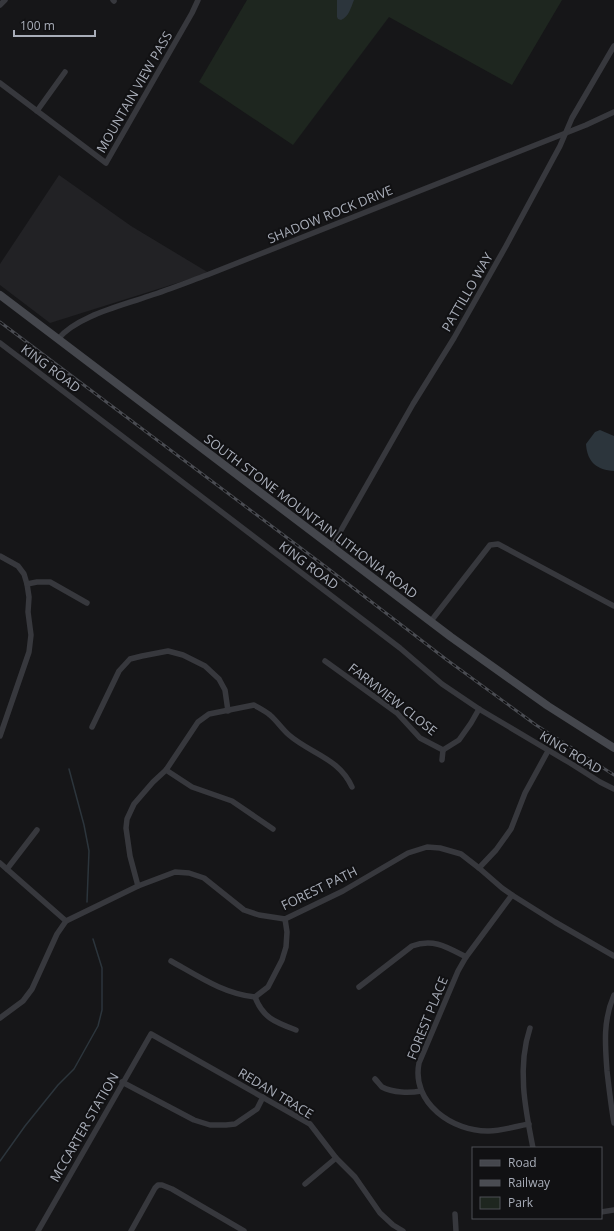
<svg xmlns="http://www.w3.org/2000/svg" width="614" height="1231" font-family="'Open Sans',sans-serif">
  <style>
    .built { fill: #222225 }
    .green { fill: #1e261f }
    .water { fill: #2c353c }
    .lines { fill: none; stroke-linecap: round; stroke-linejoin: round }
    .stream { stroke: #2c353c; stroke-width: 1.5 }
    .minor { stroke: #37383d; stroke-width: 5.5 }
    .secondary { stroke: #45474d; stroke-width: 8 }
    .rail-casing { stroke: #4a4c52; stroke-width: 3 }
    .rail { stroke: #111113; stroke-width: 1.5; stroke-dasharray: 4.5; stroke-linecap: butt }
    .labels { text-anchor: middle; stroke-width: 4; stroke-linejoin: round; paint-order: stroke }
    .street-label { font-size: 13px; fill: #a8adb8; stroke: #111113 }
  </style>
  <rect width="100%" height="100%" fill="#161618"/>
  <path class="built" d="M59,175L131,226L209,273L50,323L0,285V264Z"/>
  <path class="green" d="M247,0H562L512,85L389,17L293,145L199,82Z"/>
  <g class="water">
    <path d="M337,0H354C351,7 349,17 341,20L338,19L337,17Z"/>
    <path d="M600,430L614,436V471C597,470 587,462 586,444L595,432Z"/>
  </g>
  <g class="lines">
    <g class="stream">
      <path d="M69,769L84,825L89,851L87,902"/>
      <path d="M0,1161L25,1126L58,1085L74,1069L98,1026L102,1010V968L93,939"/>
    </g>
    <g class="minor">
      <path d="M113,0L114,1"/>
      <path d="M0,5L5,0"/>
      <path d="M0,83L106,163L192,13L198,0"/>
      <path d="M37,111L65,72"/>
      <path d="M58,339C77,316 121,306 149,296C168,290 188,282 207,275L586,125L614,112"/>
      <path d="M0,343L400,648L442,684L479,709L570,763L600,782L614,789"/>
      <path d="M332,546L413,404L454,338L506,246L560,146L572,118L614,46"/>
      <path d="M0,556L18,566L24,574L27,584L29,597L28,612L31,635L29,652L0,736"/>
      <path d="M27,584L37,582H50L87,603"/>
      <path d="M431,621L490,545L498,544L614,606"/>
      <path d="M325,661L397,713L420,738L443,750"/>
      <path d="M92,727L119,671L130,659L142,656L168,651L183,655L205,666L219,679L225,690L228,711"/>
      <path d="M443,750L459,740L471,723L479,709"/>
      <path d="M442,760L443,750"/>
      <path d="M166,770L192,787L232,801L273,829"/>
      <path d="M0,863L66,921"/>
      <path d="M479,868L496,850L511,829L525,793L548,751"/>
      <path d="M7,869L37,830"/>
      <path d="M138,886L130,856L126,828L127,819L134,804L153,782L166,770L198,722L209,714L254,705C259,708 265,711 270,715C277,721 282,729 289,735C311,754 339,758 352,787"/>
      <path d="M512,895L466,957L458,971L419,1063C411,1103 453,1132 489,1131C502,1131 516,1126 529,1124"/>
      <path d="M171,961C198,976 224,994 255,997L268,987L282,960L286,947L287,932L285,919"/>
      <path d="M359,987L412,946C433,938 447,947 466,957"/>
      <path d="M614,995C603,1020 605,1044 607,1071C609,1088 611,1106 614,1123"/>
      <path d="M255,997C263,1018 275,1022 296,1030"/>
      <path d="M0,1018L23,1001L32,989L57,934L66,921L138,886L175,872L189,873L204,878L244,910L259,915L285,919L343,891L408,853L427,847L440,848L461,854L479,868L502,888L512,895L555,922L614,956"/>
      <path d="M530,1028C517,1067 525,1108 533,1148"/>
      <path d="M375,1079C377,1081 380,1085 382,1087C393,1093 410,1093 421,1091"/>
      <path d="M122,1082L194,1120L210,1125H226L235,1124L257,1109L263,1097"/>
      <path d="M305,1184L336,1158"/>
      <path d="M601,1212L614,1210"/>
      <path d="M455,1214L456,1231"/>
      <path d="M38,1231L151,1034L310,1124L336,1158L355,1177L380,1213L393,1225L403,1231"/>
      <path d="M131,1231L155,1188L158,1185H162L172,1189L244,1231"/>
    </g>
    <path class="secondary" d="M0,295L451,637L548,706L614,748"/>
    <g class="rail-casing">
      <path id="rail" d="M0,322L326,567L447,660L536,725L614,775"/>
    </g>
    <use href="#rail" class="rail"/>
  </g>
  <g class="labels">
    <g class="street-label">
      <text transform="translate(134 92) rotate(-60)" y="5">MOUNTAIN VIEW PASS</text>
      <text transform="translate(330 214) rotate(-22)" y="5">SHADOW ROCK DRIVE</text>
      <text transform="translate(467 292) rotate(-60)" y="5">PATTILLO WAY</text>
      <text transform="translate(51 368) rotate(37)" y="5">KING ROAD</text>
      <text transform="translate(311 516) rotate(37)" y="5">SOUTH STONE MOUNTAIN LITHONIA ROAD</text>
      <text transform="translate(309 565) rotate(37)" y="5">KING ROAD</text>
      <text transform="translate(393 699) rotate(38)" y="5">FARMVIEW CLOSE</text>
      <text transform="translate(571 752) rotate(31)" y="5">KING ROAD</text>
      <text transform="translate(319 888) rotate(-26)" y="5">FOREST PATH</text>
      <text transform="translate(427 1018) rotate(-68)" y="5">FOREST PLACE</text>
      <text transform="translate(276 1093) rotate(31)" y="5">REDAN TRACE</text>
      <text transform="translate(84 1127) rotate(-60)" y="5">MCCARTER STATION</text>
    </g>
  </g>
  <rect x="472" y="1147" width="130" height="72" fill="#111113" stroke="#4d4f55"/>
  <rect x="480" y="1160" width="20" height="6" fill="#45474d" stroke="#4d4f55"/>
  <text x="508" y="1167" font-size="12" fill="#a8adb8">Road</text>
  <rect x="480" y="1180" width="20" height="6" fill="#4a4c52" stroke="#4d4f55"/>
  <text x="508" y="1187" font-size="12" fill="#a8adb8">Railway</text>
  <rect x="480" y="1197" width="20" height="12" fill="#1e261f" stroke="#4d4f55"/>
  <text x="508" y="1207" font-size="12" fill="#a8adb8">Park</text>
  <path d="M14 30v6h81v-6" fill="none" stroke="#a8adb8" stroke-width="2"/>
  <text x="20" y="30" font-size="12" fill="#a8adb8" stroke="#111113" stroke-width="3" paint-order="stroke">100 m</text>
</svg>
